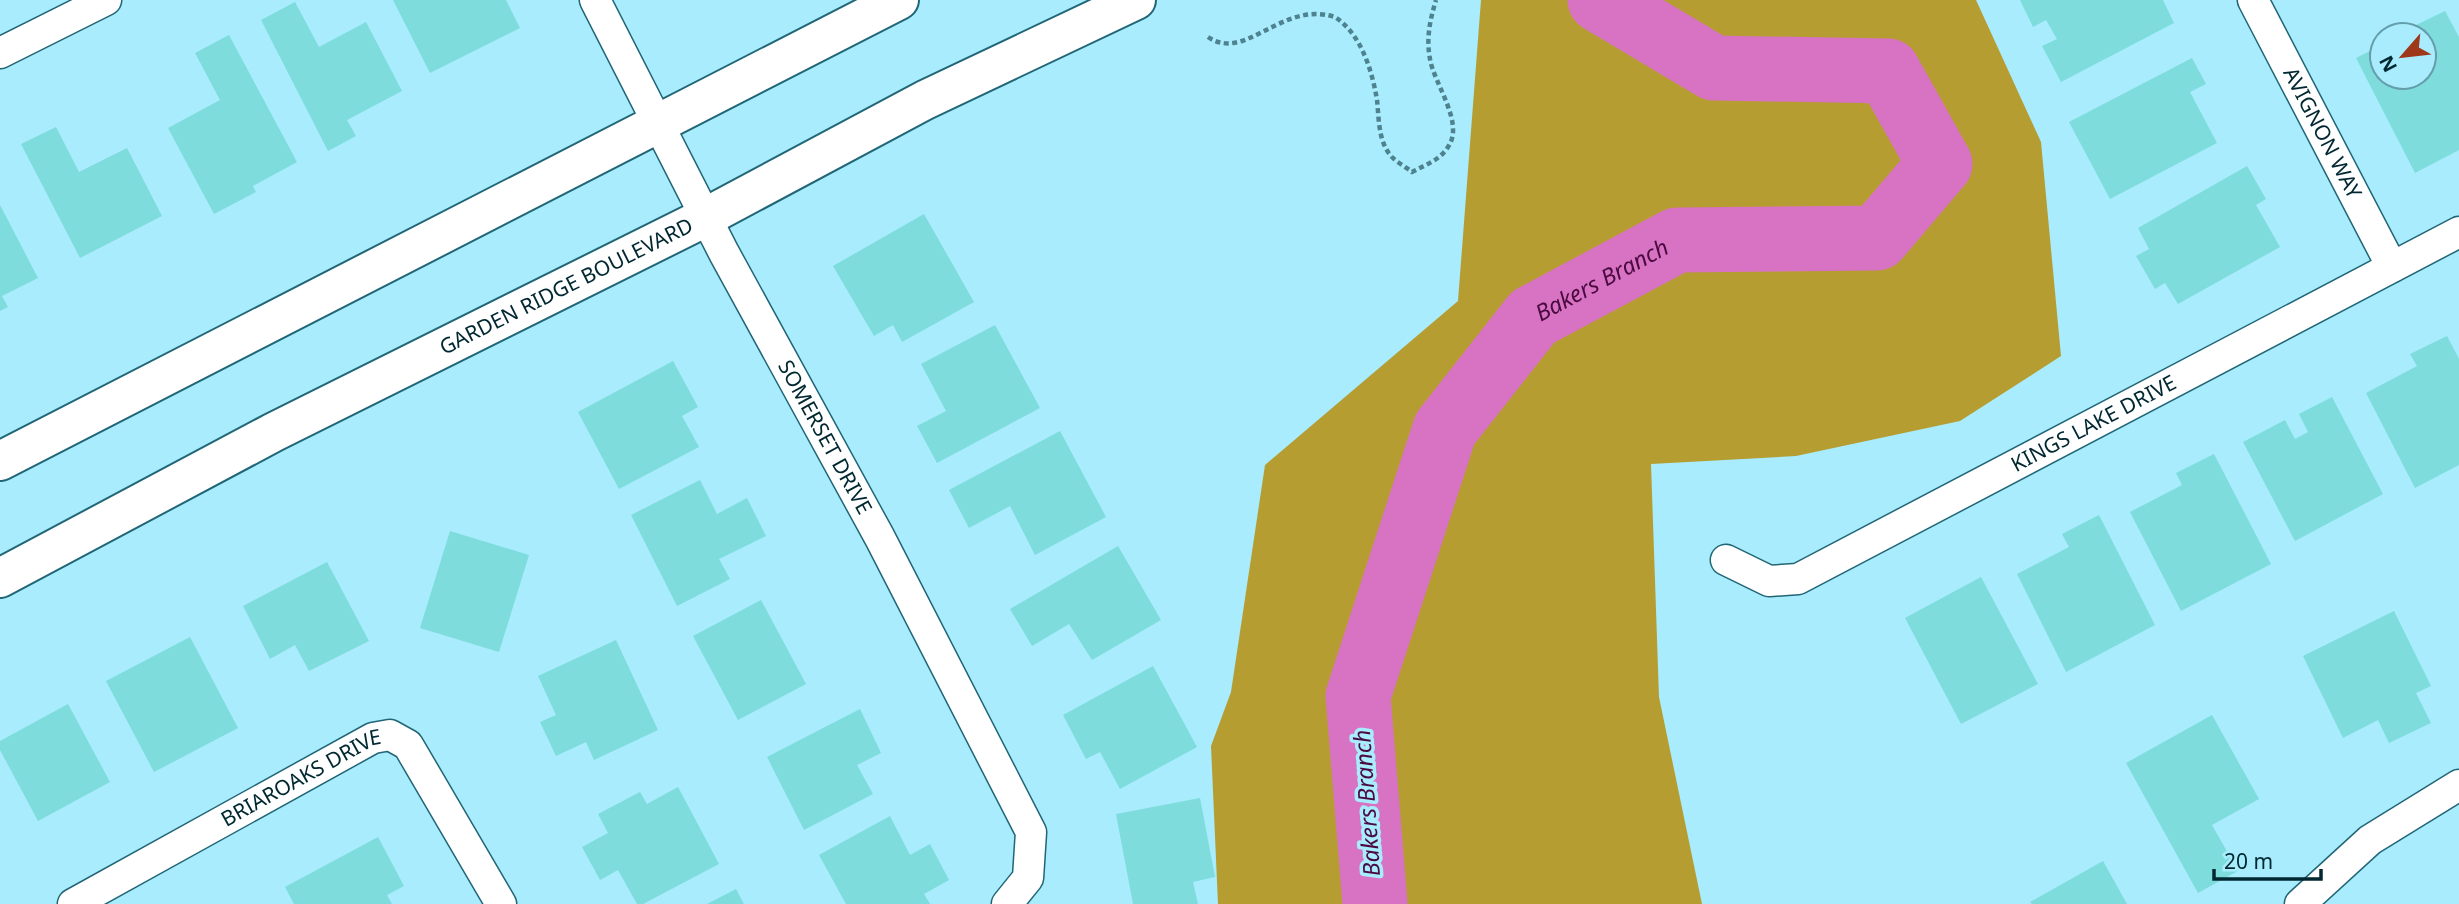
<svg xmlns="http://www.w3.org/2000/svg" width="2459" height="904" font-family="'Noto Sans',sans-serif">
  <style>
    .forest { fill: #b69d32 }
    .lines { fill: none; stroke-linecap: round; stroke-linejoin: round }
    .river { stroke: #d773c2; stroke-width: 65 }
    .building { fill: #7edcdc }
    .street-casing { stroke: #216676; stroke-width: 33 }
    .secondary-casing { stroke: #216676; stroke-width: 42 }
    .path { stroke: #4e828f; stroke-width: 4.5; stroke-dasharray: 5 3.5; stroke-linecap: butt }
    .street { stroke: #fff; stroke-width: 30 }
    .secondary { stroke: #fff; stroke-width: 38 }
    .labels { text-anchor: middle; stroke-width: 7; stroke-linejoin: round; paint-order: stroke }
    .street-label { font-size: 21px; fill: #012831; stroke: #a8ecfd }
    .water-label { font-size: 23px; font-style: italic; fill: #4a0a40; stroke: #a8ecfd }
  </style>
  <rect width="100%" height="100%" fill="#a8ecfd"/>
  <path class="forest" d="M1481,0H1976L2041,142L2061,356L1960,421L1796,456L1651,464L1659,697L1702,904H1218L1211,746L1231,692L1265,465L1458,301Z"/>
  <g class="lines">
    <path class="river" id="s1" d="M1375,904L1358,696L1445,429L1533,317L1677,240L1877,238L1940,164L1888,71L1714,68L1600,0"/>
  </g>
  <g class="building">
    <path d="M393,0H506L520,28L430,73Z"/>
    <path d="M2020,0H2163L2174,23L2061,82L2042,46L2057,39L2046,20L2033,27Z"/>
    <path d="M295,2L319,47L366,22L402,91L347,120L356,136L328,151L261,20Z"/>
    <path d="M2445,11L2459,37V150L2415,173L2356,58L2382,45V77H2424V35H2411L2408,29Z"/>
    <path d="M229,35L297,162L253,186L256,192L214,214L168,128L220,100L195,53Z"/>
    <path d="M2192,58L2206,84L2190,92L2217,143L2110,199L2069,122Z"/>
    <path d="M56,127L79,172L127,148L162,216L80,258L21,144Z"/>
    <path d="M2247,166L2266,199L2256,205L2280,247L2178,304L2165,283L2155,289L2136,256L2149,249L2138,228Z"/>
    <path d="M0,205L38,278L2,296L8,307L0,311Z"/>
    <path d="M924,214L974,302L902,342L893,325L874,336L833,266Z"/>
    <path d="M995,325L1040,408L937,463L917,426L946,411L921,364Z"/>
    <path d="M2447,336L2459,359V465L2415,488L2366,393L2417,366L2410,354Z"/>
    <path d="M673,361L698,407L682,416L699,447L619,489L578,412Z"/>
    <path d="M2332,397L2383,494L2295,541L2243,442L2285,420L2295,439L2308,432L2299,414Z"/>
    <path d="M1060,431L1106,517L1035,555L1010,506L969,528L949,490Z"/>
    <path d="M2214,454L2271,564L2181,611L2130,512L2182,485L2176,473Z"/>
    <path d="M700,480L717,514L747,498L766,536L719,559L730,579L677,606L631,515Z"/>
    <path d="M2099,515L2155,625L2066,672L2017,574L2069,547L2062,534Z"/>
    <path d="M450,531L529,555L499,652L420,628Z"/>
    <path d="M1118,546L1161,620L1092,660L1069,624L1032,646L1010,609Z"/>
    <path d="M327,562L369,641L309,671L295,645L270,659L243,606Z"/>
    <path d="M1981,577L2038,684L1961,724L1905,618Z"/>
    <path d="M761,600L806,684L738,720L693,636Z"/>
    <path d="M2394,611L2431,686L2416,693L2431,723L2389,743L2378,720L2343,738L2303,656Z"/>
    <path d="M190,637L238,728L154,772L106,681Z"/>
    <path d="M616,640L658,730L594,760L586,742L556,756L540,722L556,715L538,676Z"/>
    <path d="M1153,666L1197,747L1120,789L1100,752L1086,759L1063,715Z"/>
    <path d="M68,704L110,782L38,821L0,750V741Z"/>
    <path d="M860,709L881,753L857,765L873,794L804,830L767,757Z"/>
    <path d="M2212,715L2259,799L2212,825L2238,871L2198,893L2126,763Z"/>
    <path d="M678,787L719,864L643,904H637L618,870L600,880L582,847L608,833L598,814L640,792L647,804Z"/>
    <path d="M1200,798L1215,877L1193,882L1198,904H1133L1116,814Z"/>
    <path d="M890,816L910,855L930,844L949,880L924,894L930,904H846L819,855Z"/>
    <path d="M378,837L404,886L387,895L392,904H294L285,887Z"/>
    <path d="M2103,861L2127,904H2032L2030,902Z"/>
    <path d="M736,889L744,904H707Z"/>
  </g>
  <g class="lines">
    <g class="street-casing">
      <g id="street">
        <path id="s2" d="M595,0L724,253L880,538L1031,832L1028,878L1007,904"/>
        <path id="s3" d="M2253,0L2392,267"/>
        <path d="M0,53L106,0"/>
        <path id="s4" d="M1726,560L1769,581L1798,579L2459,232"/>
        <path id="s5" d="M73,904L373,738L390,735L408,745L501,904"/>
        <path d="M2300,904L2370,840L2459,785"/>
      </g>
    </g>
    <g class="secondary-casing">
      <g id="secondary">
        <path d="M0,461L899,0"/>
        <path id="s6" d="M0,578L274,432L706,217L925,100L1136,0"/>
      </g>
    </g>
    <path class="path" d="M1208,37C1246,63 1281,0 1335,17C1361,34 1372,70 1377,100C1379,118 1378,141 1391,156C1396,162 1406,167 1412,172C1425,165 1440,160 1448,147C1465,123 1434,84 1430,59C1426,38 1430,20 1436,0"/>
    <use href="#street" class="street"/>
    <use href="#secondary" class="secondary"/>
  </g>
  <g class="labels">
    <g class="street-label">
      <text dy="7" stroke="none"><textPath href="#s3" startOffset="150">AVIGNON WAY</textPath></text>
      <text dy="7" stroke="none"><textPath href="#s6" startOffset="637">GARDEN RIDGE BOULEVARD</textPath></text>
      <text dy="7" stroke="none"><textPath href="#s4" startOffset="411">KINGS LAKE DRIVE</textPath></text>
      <text dy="7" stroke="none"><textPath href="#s2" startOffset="494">SOMERSET DRIVE</textPath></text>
      <text dy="7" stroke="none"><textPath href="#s5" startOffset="261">BRIAROAKS DRIVE</textPath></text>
    </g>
    <g class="water-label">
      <text dy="8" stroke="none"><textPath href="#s1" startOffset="710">Bakers Branch</textPath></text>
      <text transform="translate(1367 803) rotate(-94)" y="8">Bakers Branch</text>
    </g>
  </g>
  <g transform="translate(2403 56) rotate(242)"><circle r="33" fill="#a8ecfd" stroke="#659eab" stroke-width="2"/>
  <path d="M0-5L12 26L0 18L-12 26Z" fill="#9f371b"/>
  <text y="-10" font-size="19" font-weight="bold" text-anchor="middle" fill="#012831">N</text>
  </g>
  <path d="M2214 869v10h107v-10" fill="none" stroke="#012831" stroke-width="3.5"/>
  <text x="2224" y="869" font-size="21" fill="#012831" stroke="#a8ecfd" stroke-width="5" paint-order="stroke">20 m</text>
</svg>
